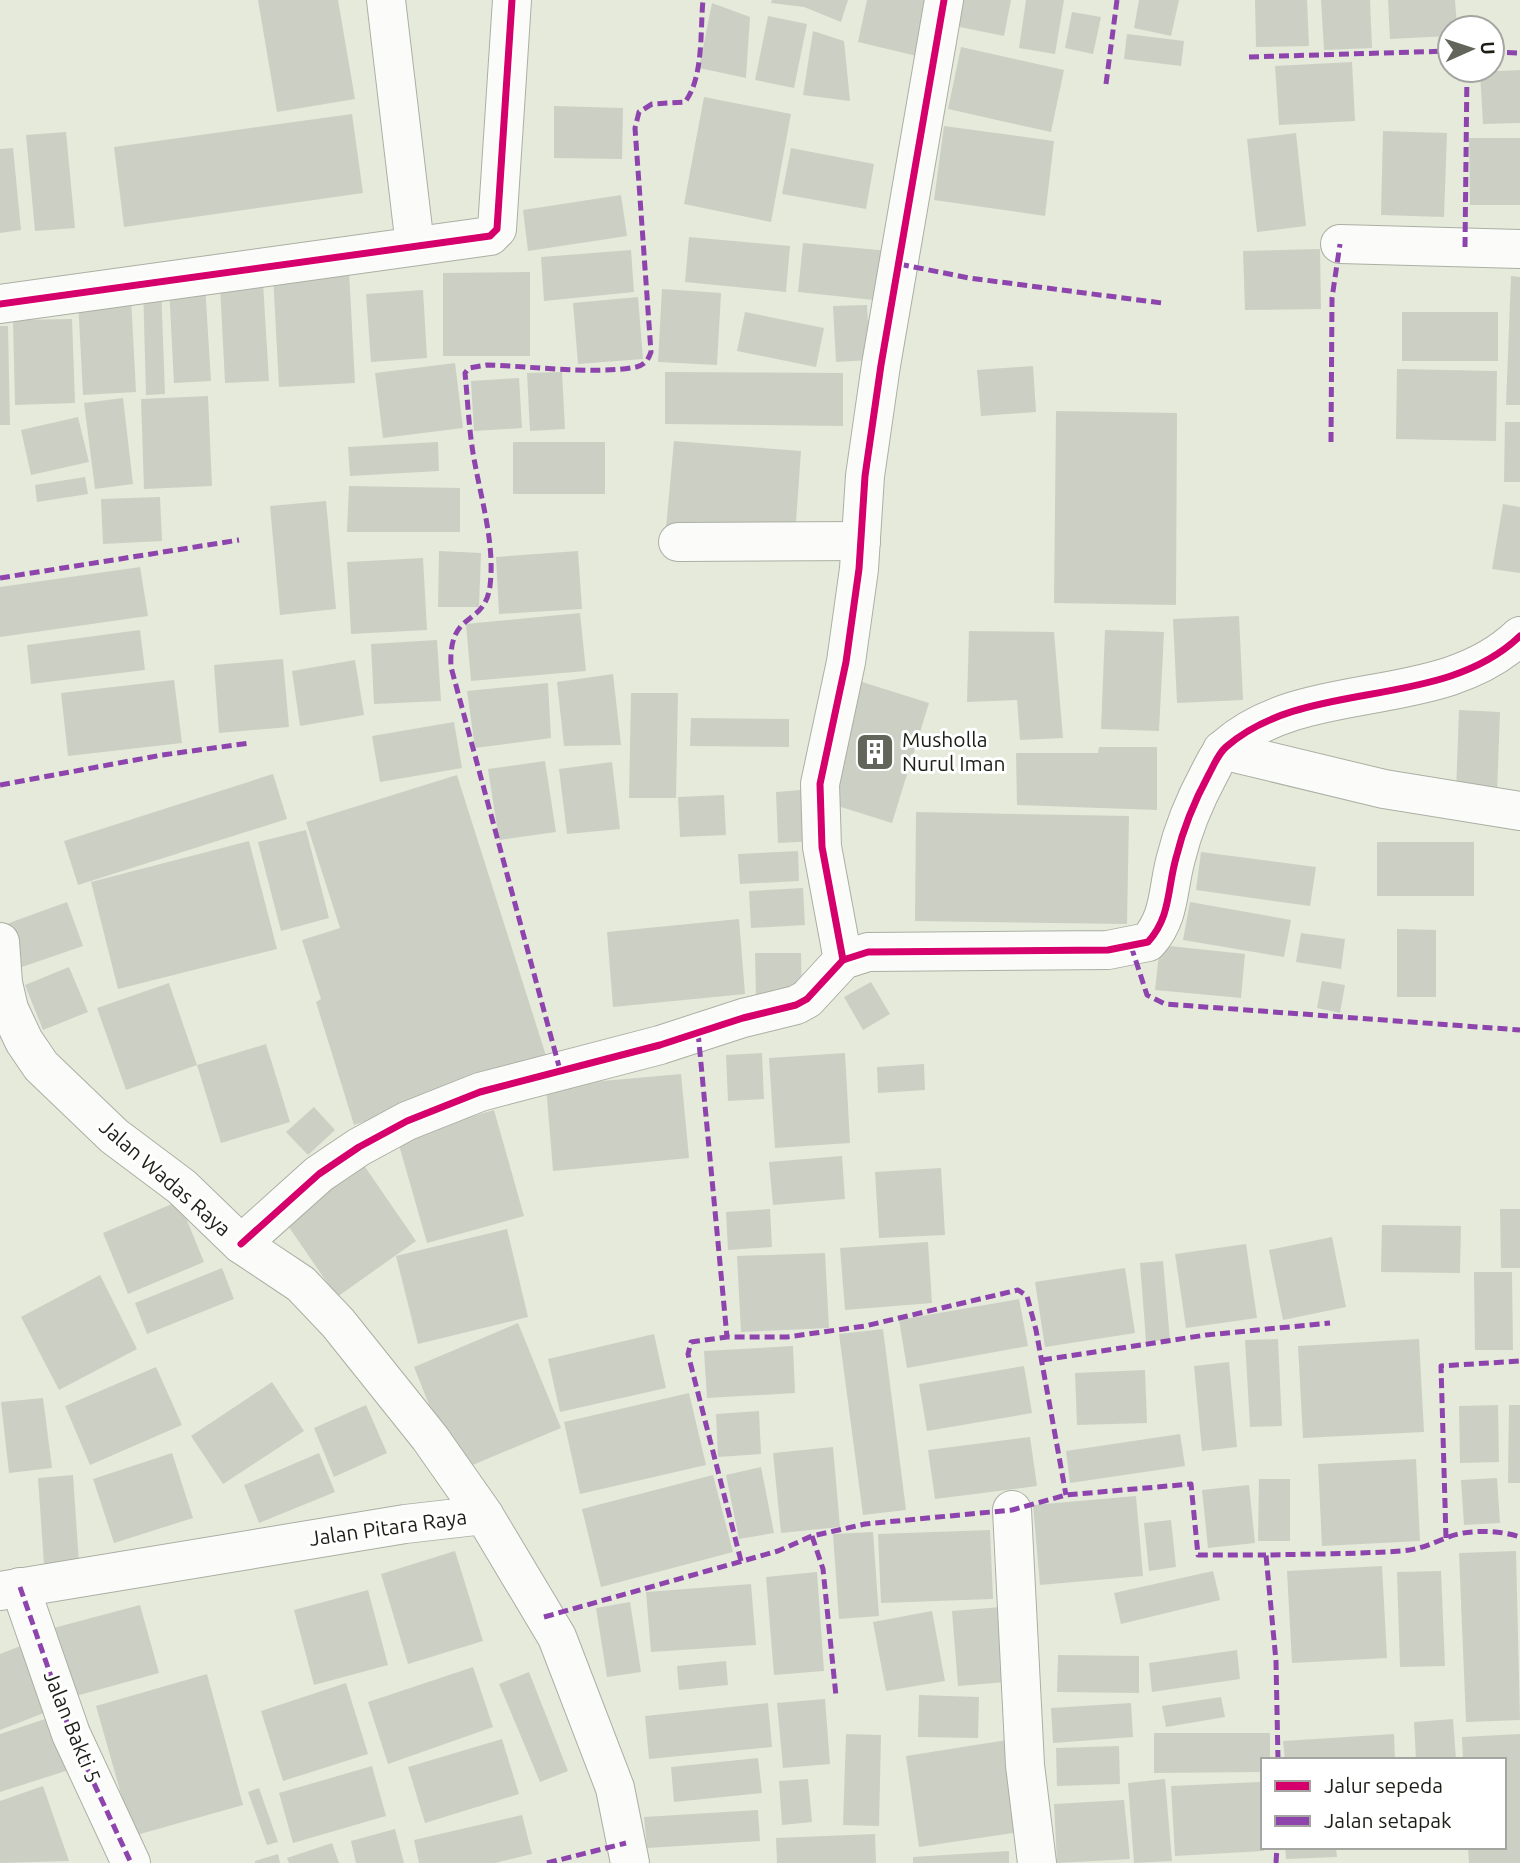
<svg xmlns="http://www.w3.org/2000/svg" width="1520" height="1863" font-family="Ubuntu,sans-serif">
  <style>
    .building { fill: #ccd0c4 }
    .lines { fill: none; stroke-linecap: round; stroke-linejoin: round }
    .minor-casing { stroke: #abafa3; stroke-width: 40 }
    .major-casing { stroke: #abafa3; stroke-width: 40 }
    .minor { stroke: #fbfcfa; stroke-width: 38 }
    .major { stroke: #fbfcfa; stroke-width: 38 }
    .quiet { stroke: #8e44ad; stroke-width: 5; stroke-dasharray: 10 5; stroke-linecap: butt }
    .cycleway-casing { stroke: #fff; stroke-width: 11 }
    .cycleway { stroke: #d6006c; stroke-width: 7 }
    .labels { text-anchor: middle; stroke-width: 6; stroke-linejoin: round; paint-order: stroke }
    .poi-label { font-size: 21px; fill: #1c1f15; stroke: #fff; text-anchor: start }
    .street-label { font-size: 21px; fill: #1c1f15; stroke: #fff }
  </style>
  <rect width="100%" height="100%" fill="#e5eadb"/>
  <g class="building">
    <path d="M258,0H338L355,99L277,112Z"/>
    <path d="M772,0H848L841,22L804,7L771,3Z"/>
    <path d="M867,0H931L917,56L858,42Z"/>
    <path d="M950,0H1011L1004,36L945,24Z"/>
    <path d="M1026,0H1064L1055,54L1019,48Z"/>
    <path d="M1139,0H1179L1171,36L1134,28Z"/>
    <path d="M1255,0H1307L1309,46L1256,47Z"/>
    <path d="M1321,0H1370L1372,48L1324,50Z"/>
    <path d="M1388,0H1455L1457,28H1450V36L1390,39Z"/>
    <path d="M712,3L750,17L746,78L699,68Z"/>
    <path d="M1072,12L1101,17L1093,54L1065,48Z"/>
    <path d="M768,16L807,24L794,88L755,80Z"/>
    <path d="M813,31L844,41L850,101L803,95Z"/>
    <path d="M1127,34L1184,41L1181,66L1124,59Z"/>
    <path d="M961,47L1064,70L1051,132L948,109Z"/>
    <path d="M1352,62L1355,121L1279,125L1275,66Z"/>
    <path d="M1520,70V123L1483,124L1480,72Z"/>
    <path d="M704,97L791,114L771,222L684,204Z"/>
    <path d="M554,106L623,108L622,159L554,158Z"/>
    <path d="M352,114L363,193L124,227L114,147Z"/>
    <path d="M944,126L1054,141L1045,216L934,200Z"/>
    <path d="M1383,131L1447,133L1444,217L1381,215Z"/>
    <path d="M66,132L75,228L35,231L26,135Z"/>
    <path d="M1296,133L1306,226L1257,232L1247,139Z"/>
    <path d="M1469,138H1520V205H1470Z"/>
    <path d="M13,148L21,230L0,233V149Z"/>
    <path d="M791,148L874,164L866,209L782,194Z"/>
    <path d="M621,195L627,236L528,251L523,210Z"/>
    <path d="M689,237L790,246L786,292L685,282Z"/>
    <path d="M803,243L889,251L883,301L798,292Z"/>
    <path d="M1320,249L1321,309L1245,310L1243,251Z"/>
    <path d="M631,250L634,292L544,301L541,257Z"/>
    <path d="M349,271L355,383L279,387L273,275Z"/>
    <path d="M530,272V356H443V273Z"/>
    <path d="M1511,276L1520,277V405H1506Z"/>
    <path d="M263,283L269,381L225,383L220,285Z"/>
    <path d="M143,285H161L165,394L146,395Z"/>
    <path d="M205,285L211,381L174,383L169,287Z"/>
    <path d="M662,289L721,293L717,365L658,362Z"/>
    <path d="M423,290L427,358L371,362L366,294Z"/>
    <path d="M131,297L136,392L83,395L78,300Z"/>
    <path d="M638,297L643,359L578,364L573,303Z"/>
    <path d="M867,305L870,360L836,362L833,306Z"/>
    <path d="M745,312L824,328L816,367L737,351Z"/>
    <rect x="1402" y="312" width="96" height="49"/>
    <path d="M72,319L75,403L15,405L13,320Z"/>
    <path d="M0,326H8L10,425H0Z"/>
    <path d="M455,363L463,428L383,438L375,373Z"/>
    <path d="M1033,366L1036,412L981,416L977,370Z"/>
    <path d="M1397,369L1497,371L1496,441L1396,439Z"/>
    <path d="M562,372L565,429L530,431L527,373Z"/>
    <path d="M665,372L843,373V426L665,424Z"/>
    <path d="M519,378L522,428L474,431L471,381Z"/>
    <path d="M208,396L212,486L144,489L141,399Z"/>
    <path d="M123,398L133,484L95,489L84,403Z"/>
    <path d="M1056,411L1177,413L1176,605L1054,603Z"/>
    <path d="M78,417L89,462L31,475L21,430Z"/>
    <path d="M1505,422H1520V482H1504Z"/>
    <path d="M674,441L801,451L795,537L666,528Z"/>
    <path d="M438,442L439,471L350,476L348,447Z"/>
    <rect x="513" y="442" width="92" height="52"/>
    <path d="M85,477L88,494L37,502L35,485Z"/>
    <path d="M349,486L460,488V532H347Z"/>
    <path d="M160,497L162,541L103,544L101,499Z"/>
    <path d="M326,501L336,609L280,615L270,506Z"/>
    <path d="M1503,504L1520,507V573L1492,569Z"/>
    <path d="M439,551L481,553L479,607H438Z"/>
    <path d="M578,551L582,609L499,614L496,557Z"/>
    <path d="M423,558L427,630L351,634L347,562Z"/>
    <path d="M140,567L148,616L0,637V587Z"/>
    <path d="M580,613L586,671L471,681L466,624Z"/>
    <path d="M1239,616L1243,700L1177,703L1173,619Z"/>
    <path d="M140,630L145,670L31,684L27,645Z"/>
    <path d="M1105,630L1164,632L1159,731L1101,729Z"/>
    <path d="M969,631L1054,632L1063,738L1020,740L1017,700L967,702Z"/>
    <path d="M437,640L441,701L374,704L371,644Z"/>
    <path d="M283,659L289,727L219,733L214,665Z"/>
    <path d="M355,660L364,715L300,726L292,671Z"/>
    <path d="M613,674L621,745L564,746L557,682Z"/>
    <path d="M174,680L182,743L68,756L61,693Z"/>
    <path d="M859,681L929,703L892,823L822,801Z"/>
    <path d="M548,683L551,738L475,748L467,691Z"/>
    <path d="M631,693H678L676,798H629Z"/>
    <path d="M1459,710L1500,712L1497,794L1456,793Z"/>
    <path d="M691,718L789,719V747L690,746Z"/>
    <path d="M454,722L462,768L380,782L372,736Z"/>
    <path d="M1099,747H1157V810L1017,805L1016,753H1098Z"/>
    <path d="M545,761L556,832L499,840L488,769Z"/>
    <path d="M612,762L620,829L567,834L559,769Z"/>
    <path d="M273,774L287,819L78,885L64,841Z"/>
    <path d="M457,775L548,1062L354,1125L316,1002L321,999L302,940L340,928L306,822Z"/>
    <path d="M813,789L817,841L778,843L776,792Z"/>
    <path d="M724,795L726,835L680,837L678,797Z"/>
    <path d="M916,812L1129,816L1127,924L915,921Z"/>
    <path d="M306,830L329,918L281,931L258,842Z"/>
    <path d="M249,841L277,949L118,989L91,882Z"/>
    <rect x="1377" y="842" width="97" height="54"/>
    <path d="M798,851L799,881L740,884L738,854Z"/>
    <path d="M1201,852L1316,867L1310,906L1196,890Z"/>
    <path d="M803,888L805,925L751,928L749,891Z"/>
    <path d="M67,902L83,946L16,969L1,926Z"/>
    <path d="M1190,902L1291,920L1284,957L1183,940Z"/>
    <path d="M739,919L745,994L613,1007L607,932Z"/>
    <path d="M1397,929L1436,930V997H1397Z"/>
    <path d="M1301,933L1345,939L1341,969L1296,962Z"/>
    <path d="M1160,945L1245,954L1241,998L1155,990Z"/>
    <path d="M755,953H801L802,997L756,998Z"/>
    <path d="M69,967L88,1012L43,1030L25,985Z"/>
    <path d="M1322,981L1345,985L1340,1013L1317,1008Z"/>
    <path d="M871,982L890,1014L863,1030L844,997Z"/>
    <path d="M169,983L197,1065L266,1044L290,1122L221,1143L197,1065L126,1090L97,1008Z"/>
    <path d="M762,1053L764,1099L728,1101L726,1055Z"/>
    <path d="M845,1053L850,1143L775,1148L769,1058Z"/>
    <path d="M924,1064L925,1090L878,1093L877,1067Z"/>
    <path d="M681,1074L689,1158L553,1171L546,1086Z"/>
    <path d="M314,1107L335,1130L308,1155L286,1132Z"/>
    <path d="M494,1110L524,1216L427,1243L397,1138Z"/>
    <path d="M842,1156L845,1199L773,1205L769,1162Z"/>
    <path d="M361,1161L416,1241L337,1297L282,1217Z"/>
    <path d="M941,1168L945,1235L879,1238L875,1172Z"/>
    <path d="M179,1201L204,1262L128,1294L103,1233Z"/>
    <path d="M770,1209L772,1247L728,1250L726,1212Z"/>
    <path d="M1500,1209H1520V1268H1501Z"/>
    <path d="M1382,1225L1461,1226L1460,1273L1381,1272Z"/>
    <path d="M507,1229L528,1317L418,1344L396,1256Z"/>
    <path d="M1332,1237L1346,1307L1283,1320L1269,1250Z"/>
    <path d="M928,1242L932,1303L845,1310L840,1248Z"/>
    <path d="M1246,1244L1257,1318L1186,1328L1175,1254Z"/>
    <path d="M825,1253L829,1328L741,1332L737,1256Z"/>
    <path d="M1163,1261L1170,1340L1146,1341L1140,1263Z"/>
    <path d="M222,1268L234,1299L147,1334L135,1303Z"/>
    <path d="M1125,1268L1135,1333L1045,1347L1035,1282Z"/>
    <path d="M1474,1272H1512L1513,1350H1475Z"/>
    <path d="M100,1275L137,1349L59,1390L21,1317Z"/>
    <path d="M1019,1299L1028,1346L907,1368L899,1320Z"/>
    <path d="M518,1323L561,1428L456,1472L414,1367Z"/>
    <path d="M883,1329L906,1510L863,1515L839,1334Z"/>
    <path d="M654,1334L666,1388L560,1412L548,1359Z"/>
    <path d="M1278,1339L1282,1426L1250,1427L1245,1340Z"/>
    <path d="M1419,1339L1424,1432L1303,1438L1298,1346Z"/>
    <path d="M793,1346L795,1393L707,1398L704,1351Z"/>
    <path d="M1229,1362L1237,1447L1202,1451L1194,1366Z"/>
    <path d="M1024,1366L1032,1413L927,1431L919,1384Z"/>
    <path d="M156,1367L182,1425L90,1465L65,1406Z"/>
    <path d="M1145,1370L1147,1423L1077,1425L1075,1373Z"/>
    <path d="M272,1382L304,1431L223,1484L191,1436Z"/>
    <path d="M689,1393L706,1465L580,1494L564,1422Z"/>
    <path d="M43,1398L52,1468L9,1473L1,1402Z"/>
    <path d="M366,1405L387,1453L334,1477L314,1428Z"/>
    <path d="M1498,1405L1499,1462L1460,1463L1459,1406Z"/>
    <path d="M1509,1405H1520V1483H1508Z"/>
    <path d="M759,1411L761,1454L718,1457L716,1414Z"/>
    <path d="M1180,1434L1185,1466L1070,1483L1066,1451Z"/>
    <path d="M1030,1437L1037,1486L935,1499L928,1450Z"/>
    <path d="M833,1447L840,1527L781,1533L773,1453Z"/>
    <path d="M172,1453L193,1518L114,1543L93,1479Z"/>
    <path d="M319,1453L335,1492L259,1523L244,1485Z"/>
    <path d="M1416,1459L1420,1541L1322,1546L1318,1464Z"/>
    <path d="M761,1467L774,1533L739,1539L726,1475Z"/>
    <path d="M73,1475L79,1563L44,1565L38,1478Z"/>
    <path d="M713,1475L733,1552L601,1587L582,1509Z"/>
    <path d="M1497,1478L1500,1523L1464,1525L1461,1480Z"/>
    <path d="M1259,1479H1290V1541H1258Z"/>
    <path d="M1249,1485L1255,1543L1208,1548L1202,1490Z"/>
    <path d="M1136,1496L1143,1576L1040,1585L1033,1505Z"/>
    <path d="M1171,1520L1176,1567L1149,1571L1144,1523Z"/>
    <path d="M990,1530L993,1599L881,1603L878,1534Z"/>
    <path d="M873,1532L879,1616L839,1619L833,1534Z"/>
    <path d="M455,1551L483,1641L408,1664L381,1574Z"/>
    <path d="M1516,1551L1520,1720L1466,1722L1459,1553Z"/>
    <path d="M1382,1566L1387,1658L1292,1663L1287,1571Z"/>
    <path d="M1213,1571L1220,1600L1121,1624L1114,1593Z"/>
    <path d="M1441,1571L1445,1666L1400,1667L1397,1572Z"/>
    <path d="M817,1572L824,1671L774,1675L766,1577Z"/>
    <path d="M751,1584L756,1645L651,1652L646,1592Z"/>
    <path d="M368,1590L388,1665L314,1685L294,1610Z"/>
    <path d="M630,1602L641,1672L607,1677L596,1608Z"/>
    <path d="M140,1605L159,1673L65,1699L46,1630Z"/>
    <path d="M1001,1607L1006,1682L958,1686L952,1611Z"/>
    <path d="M932,1611L945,1681L886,1691L873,1622Z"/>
    <path d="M23,1645L49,1711L0,1730V1654Z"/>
    <path d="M1237,1650L1240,1679L1152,1692L1149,1663Z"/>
    <path d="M1058,1655L1139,1656V1693L1057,1692Z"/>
    <path d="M726,1661L728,1685L679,1690L677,1666Z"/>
    <path d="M473,1667L493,1727L388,1764L368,1702Z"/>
    <path d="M529,1672L568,1771L540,1782L499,1684Z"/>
    <path d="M207,1674L243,1805L133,1836L96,1706Z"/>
    <path d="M346,1683L368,1754L283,1781L261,1711Z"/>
    <path d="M919,1695L979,1697L978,1738L918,1737Z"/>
    <path d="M1221,1697L1225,1717L1166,1727L1162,1706Z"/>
    <path d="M825,1699L830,1764L783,1768L777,1703Z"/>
    <path d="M768,1703L772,1747L649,1759L645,1716Z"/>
    <path d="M1131,1703L1133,1737L1053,1743L1051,1708Z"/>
    <path d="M57,1715L75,1768L0,1792V1734Z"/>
    <path d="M1453,1719L1456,1760H1416L1414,1722Z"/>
    <path d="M1154,1733H1270V1760H1263V1772L1154,1773Z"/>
    <path d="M846,1734L881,1735L879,1826L843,1825Z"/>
    <path d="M1394,1734L1395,1760H1285L1283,1741Z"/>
    <path d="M1520,1734V1863H1469L1468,1847H1504V1760H1463L1462,1737Z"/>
    <path d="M502,1739L519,1794L425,1823L408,1767Z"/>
    <path d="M1007,1740L1020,1832L919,1847L906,1756Z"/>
    <path d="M1119,1746L1120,1784L1057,1786L1056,1748Z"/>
    <path d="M758,1758L762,1793L674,1802L671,1767Z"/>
    <path d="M372,1766L386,1816L293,1843L279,1793Z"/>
    <path d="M808,1779L812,1822L782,1825L779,1781Z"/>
    <path d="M1165,1779L1172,1861L1134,1863L1128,1783Z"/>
    <path d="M1260,1782L1264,1851L1175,1856L1171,1786Z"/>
    <path d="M43,1786L69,1861L0,1863V1801Z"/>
    <path d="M259,1788L278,1842L267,1845L248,1792Z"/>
    <path d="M1124,1800L1130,1859L1057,1863L1054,1804Z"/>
    <path d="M758,1810L760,1841L647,1848L644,1817Z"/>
    <path d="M522,1815L532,1854L495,1863H419L414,1840Z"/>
    <path d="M395,1829L404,1863H356L351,1841Z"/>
    <path d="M875,1834L876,1863H777L776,1838Z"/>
    <path d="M332,1843L339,1863H289L287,1858Z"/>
    <path d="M1285,1847H1336L1337,1857L1286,1859Z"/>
    <path d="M1009,1851V1863H913V1857Z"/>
    <path d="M278,1854L280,1863H255V1861Z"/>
  </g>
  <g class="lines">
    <g class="minor-casing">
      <g id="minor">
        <path d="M386,0L415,246"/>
        <path d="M1340,244L1520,249"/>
        <path d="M0,304L490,236L497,229L512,0"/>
        <path d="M678,542L861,541"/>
        <path d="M1222,750L1384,789L1520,811"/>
        <path d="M0,942L3,983L9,1009L24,1041L41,1066L114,1136L182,1187L241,1244L301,1284L338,1323L430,1438L484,1515"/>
        <path d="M843,960L822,847L820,784L846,662L859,569L865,476L881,365L944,0"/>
        <path d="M241,1244L319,1174L359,1147L407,1121L480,1092L660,1045L743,1018L796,1005L807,999L843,960L868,952L1108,950L1148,942C1171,916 1167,890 1176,858C1183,829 1195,800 1209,774C1214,765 1218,754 1226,747C1306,677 1441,712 1520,636"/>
        <path d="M1012,1510L1025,1765L1037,1863"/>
        <path d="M20,1587L71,1734L131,1863"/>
      </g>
    </g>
    <g class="major-casing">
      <path id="major" d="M0,1591L405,1524L484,1515L557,1637L615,1788L630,1863"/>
    </g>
    <use href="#minor" class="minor"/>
    <use href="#major" class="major"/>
    <g class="quiet">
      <path d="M1492,52L1520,53"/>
      <path d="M1249,57L1450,51"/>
      <path d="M1106,84L1117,0"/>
      <path d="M1465,247L1467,70"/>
      <path d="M899,264L969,278L1162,303"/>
      <path d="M1331,442L1332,298L1340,244"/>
      <path d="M0,578L239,540"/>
      <path d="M0,785L162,755L250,743"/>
      <path d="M1131,946L1147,995L1165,1004L1520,1030"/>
      <path d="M698,1032L727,1337"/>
      <path d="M560,1070L451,667C448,608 484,629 490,586C495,546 482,502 475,464C469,434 468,403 465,373L469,368L487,365C530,366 595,375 636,367C645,365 648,360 651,352L635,128L639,112L652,104L685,102C704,77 700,30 703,0"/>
      <path d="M1042,1360L1206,1335L1330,1323"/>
      <path d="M812,1536L823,1569L836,1696"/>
      <path d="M1446,1538L1441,1366L1520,1361"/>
      <path d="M741,1561L688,1354L691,1342L727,1337H787L865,1326L1018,1290L1027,1296L1036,1330L1066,1495"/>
      <path d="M20,1587L71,1734L131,1863"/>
      <path d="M544,1617L778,1551L812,1536L865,1524L1012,1510L1066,1495L1191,1484L1198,1555H1266"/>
      <path d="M1278,1760L1276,1661L1266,1555C1311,1554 1356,1554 1401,1551C1418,1550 1431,1544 1446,1538C1466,1529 1500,1530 1520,1537"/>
      <path d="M547,1863L626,1843"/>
      <path d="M1276,1863L1277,1847"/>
    </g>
    <g class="cycleway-casing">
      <g id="cycleway">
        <path d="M0,304L490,236L497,229L512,0"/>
        <path d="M843,960L822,847L820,784L846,662L859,569L865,476L881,365L944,0"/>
        <path d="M241,1244L319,1174L359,1147L407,1121L480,1092L660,1045L743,1018L796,1005L807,999L843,960L868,952L1108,950L1148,942C1171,916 1167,890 1176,858C1183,829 1195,800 1209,774C1214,765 1218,754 1226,747C1306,677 1441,712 1520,636"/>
      </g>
    </g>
    <use href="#cycleway" class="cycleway"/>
  </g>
  <defs>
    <g id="building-square" transform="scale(2.0125)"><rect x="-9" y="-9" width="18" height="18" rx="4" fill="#62665a" stroke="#fff"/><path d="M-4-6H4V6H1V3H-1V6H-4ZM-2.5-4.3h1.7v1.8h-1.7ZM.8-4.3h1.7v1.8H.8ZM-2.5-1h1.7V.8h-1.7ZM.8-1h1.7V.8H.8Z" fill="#fff"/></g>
  </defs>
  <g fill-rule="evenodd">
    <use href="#building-square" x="875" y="752"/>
  </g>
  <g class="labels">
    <g class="poi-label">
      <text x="902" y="747">Musholla<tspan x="902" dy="24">Nurul Iman</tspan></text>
    </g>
    <g class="street-label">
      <text transform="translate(165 1178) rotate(41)" y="7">Jalan Wadas Raya</text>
      <text transform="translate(388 1528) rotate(-8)" y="7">Jalan Pitara Raya</text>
      <text transform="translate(72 1727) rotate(68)" y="7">Jalan Bakti 5</text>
    </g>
  </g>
  <rect x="1261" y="1758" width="245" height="91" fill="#ffffff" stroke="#a4a5a1" stroke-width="2"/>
  <rect x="1275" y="1781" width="35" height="10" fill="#d6006c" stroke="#a4a5a1" stroke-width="2"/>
  <text x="1324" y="1793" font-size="21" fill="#1c1f15">Jalur sepeda</text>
  <rect x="1275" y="1816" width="35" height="10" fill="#8e44ad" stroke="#a4a5a1" stroke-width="2"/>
  <text x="1324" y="1828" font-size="21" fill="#1c1f15">Jalan setapak</text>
  <g transform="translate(1471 49) rotate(87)"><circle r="33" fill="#ffffff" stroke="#a4a5a1" stroke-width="2"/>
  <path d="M0-5L12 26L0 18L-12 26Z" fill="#62665a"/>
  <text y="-10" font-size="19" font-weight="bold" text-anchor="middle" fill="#1c1f15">U</text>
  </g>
</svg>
